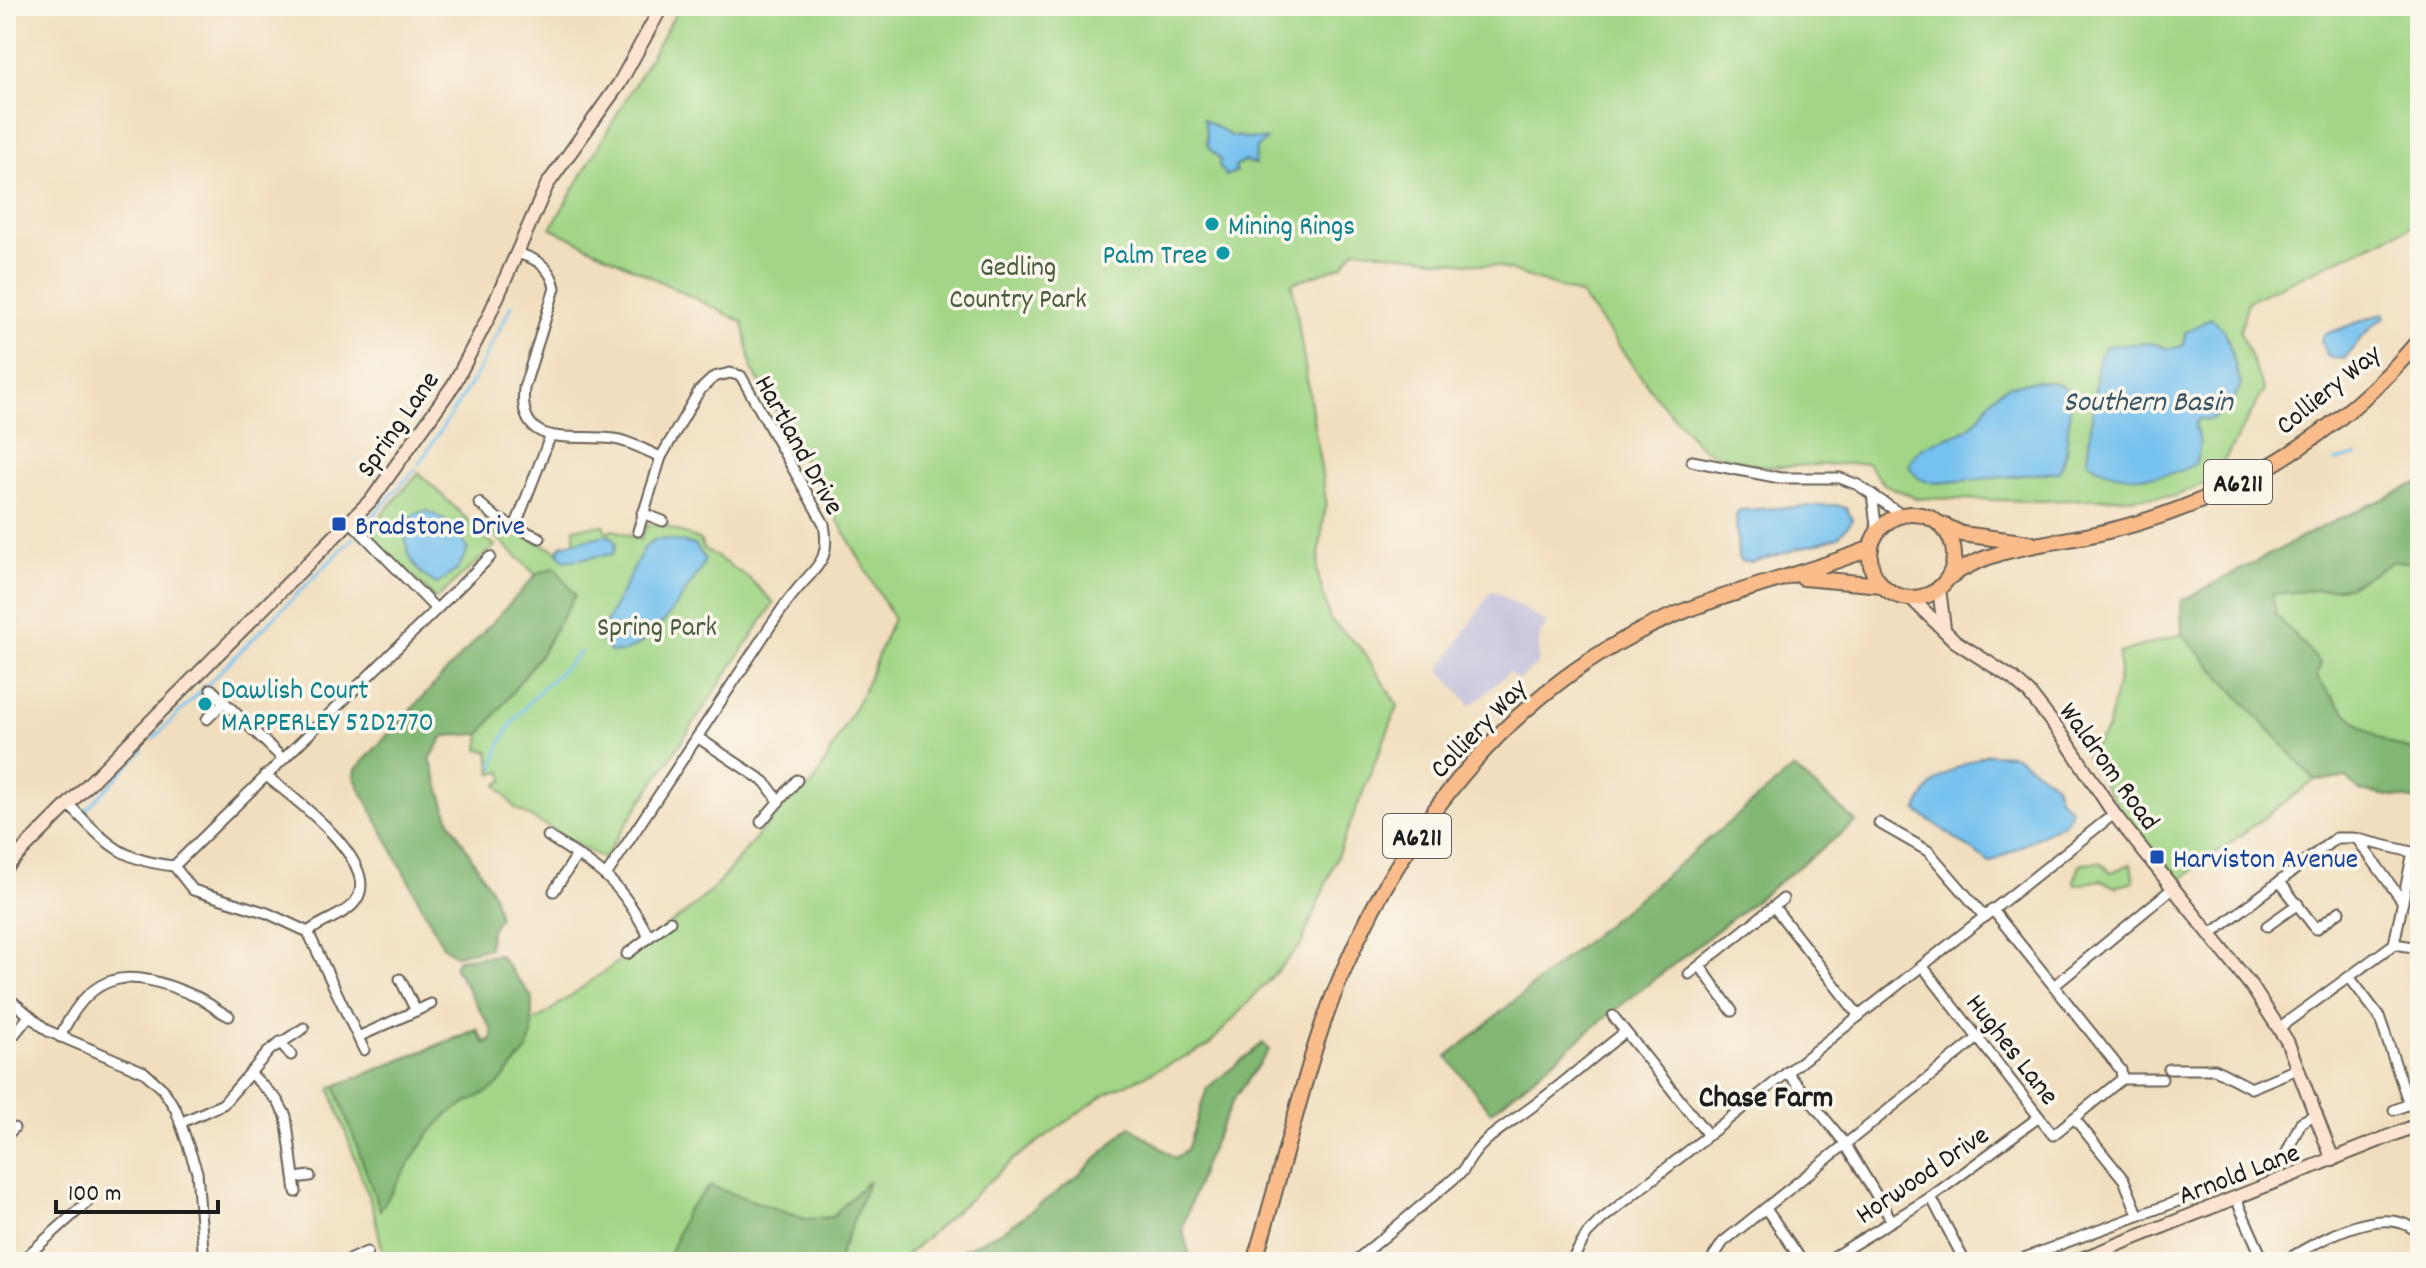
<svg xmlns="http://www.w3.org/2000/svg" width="2426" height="1268" font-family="Dekko,sans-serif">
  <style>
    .industrial { fill: #c3c1db }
    .green { fill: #a2d686; stroke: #5f7951; stroke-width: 2 }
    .forest { fill: #81b773; stroke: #4e6a48; stroke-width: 2 }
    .water { fill: #75c1ef; stroke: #486e86; stroke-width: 2 }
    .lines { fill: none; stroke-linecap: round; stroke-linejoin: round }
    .stream { stroke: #75c1ef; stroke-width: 3 }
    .street-casing { stroke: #676055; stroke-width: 13 }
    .secondary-casing { stroke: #676055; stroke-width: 16 }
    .primary-casing { stroke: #676055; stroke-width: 18 }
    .street { stroke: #fff; stroke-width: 9 }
    .secondary { stroke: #fde4d0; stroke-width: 12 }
    .primary { stroke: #f9bc8a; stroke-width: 14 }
    .culture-dot { fill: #0f9aa8; stroke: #fbf7ec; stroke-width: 3 }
    .transit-dot { fill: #1a4fb4; stroke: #fbf7ec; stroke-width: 3 }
    .labels { text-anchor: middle; stroke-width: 7; stroke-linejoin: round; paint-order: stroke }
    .shield { fill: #fbf7ec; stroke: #5f5e5a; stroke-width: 2 }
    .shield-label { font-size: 26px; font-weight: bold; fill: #1c1c1c }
    .culture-label { font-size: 28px; fill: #0d838f; stroke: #fbf7ec; text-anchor: start }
    .park-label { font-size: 28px; fill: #4b5d41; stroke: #fbf7ec }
    .street-label { font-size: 28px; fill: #1c1c1c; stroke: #fbf7ec }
    .transit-label { font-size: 28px; fill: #164399; stroke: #fbf7ec; text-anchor: start }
    .water-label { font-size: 30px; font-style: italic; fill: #3b5666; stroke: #fbf7ec }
    .neighbourhood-label { font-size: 30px; font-weight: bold; fill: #1c1c1c; stroke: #fbf7ec }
  </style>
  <rect width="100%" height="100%" fill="#fbf7ec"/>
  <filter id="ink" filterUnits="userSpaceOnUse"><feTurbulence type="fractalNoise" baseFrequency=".0125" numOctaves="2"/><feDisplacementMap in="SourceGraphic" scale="16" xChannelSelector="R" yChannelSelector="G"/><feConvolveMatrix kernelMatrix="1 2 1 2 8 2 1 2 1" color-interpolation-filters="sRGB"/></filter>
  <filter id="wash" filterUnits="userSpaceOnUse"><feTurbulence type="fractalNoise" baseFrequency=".006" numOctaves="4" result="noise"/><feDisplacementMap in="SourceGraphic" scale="32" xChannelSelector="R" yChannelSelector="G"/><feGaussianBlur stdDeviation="1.8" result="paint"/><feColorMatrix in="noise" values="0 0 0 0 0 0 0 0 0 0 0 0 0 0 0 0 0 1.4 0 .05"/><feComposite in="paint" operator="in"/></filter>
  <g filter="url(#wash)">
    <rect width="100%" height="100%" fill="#f1debe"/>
    <path class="industrial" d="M1492,590L1547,623L1540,634L1537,665L1518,680L1509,672L1471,706L1440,670Z"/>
    <g class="green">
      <path d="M680,6H2420V222L2248,301L2240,331L2264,391L2213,480L2175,496L2038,501L1915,498L1884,484L1867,463L1763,467L1710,452L1700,446L1657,398L1581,295L1500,267L1355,249L1342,266L1292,283L1326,501L1317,571L1330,620L1361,648L1398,706L1301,945L1208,1046L1105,1094L1014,1159L899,1262H385L374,1212L330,1088L477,1029L485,1042L540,1018L691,909L716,886L779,810L814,783L863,692L893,618L752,369L743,322L551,228Z"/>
      <path d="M419,473L495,546L436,599L366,532Z"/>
      <path d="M2420,482V801L2360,791L2347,778L2315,780L2180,880L2121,811L2086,756L2107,730L2120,671L2119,653L2182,634L2181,601L2320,528Z"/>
      <path d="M485,520L558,551L562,545L574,542V528L605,525V530L610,532L612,529L640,540L647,525H663L700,540L703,548L749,578L774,603L603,859L515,808L497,785L504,780L502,772L492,774L489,751L479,750L481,734L542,652L575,595L536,575L483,524Z"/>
      <path d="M2100,862L2111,872L2131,864L2134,882L2115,887L2101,880L2076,885L2074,881L2081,863Z"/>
    </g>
    <g class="forest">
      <path d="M2420,482V563L2394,561L2348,587L2272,594L2276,615L2321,664L2316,676C2342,713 2373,745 2420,751V801L2360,791L2347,778L2315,780L2182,634L2181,601L2320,528Z"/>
      <path d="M555,567L575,595L542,652L481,734L444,736L430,759L450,821L493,893L499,917L490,931L489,948L455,955L443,946L354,777L357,768L538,573Z"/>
      <path d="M1794,768L1856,822L1606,1017L1491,1112L1447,1057Z"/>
      <path d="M499,955L532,997V1034L527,1051L496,1087L448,1114L428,1135L380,1210L335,1086L476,1031L485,1044L492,1041V1030L454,966L458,959Z"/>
      <path d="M1263,1043L1269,1050L1233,1100L1204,1164L1182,1229L1192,1262H938L1006,1229L1077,1177L1130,1126L1175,1158L1187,1150L1207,1088Z"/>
      <path d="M869,1180L837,1262H629V1259L668,1258L686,1211L710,1186L805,1219L832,1217Z"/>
    </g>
    <g class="water">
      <path d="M1204,119L1231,136L1267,140L1256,148L1255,164L1244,161L1235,167L1237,171L1226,176L1219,166L1220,159L1208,147Z"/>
      <path d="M2383,313L2385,317L2372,326L2344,359L2328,357L2321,341L2323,335Z"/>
      <path d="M2211,318L2225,331L2241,385L2231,405L2210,420L2198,419L2195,425L2200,444L2196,463C2167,481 2115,482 2087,461L2099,356L2107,346L2152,343L2170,349L2183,346L2185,333Z"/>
      <path d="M2037,381C2051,382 2063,382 2071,395L2066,452L2059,472L1937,483C1921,481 1916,479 1909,465C1919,437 1953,442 1972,425C1986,413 1989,395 2006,387C2015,383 2027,383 2037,381Z"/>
      <path d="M1836,505L1846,508L1853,520L1838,537L1753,562H1743L1738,557L1736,516L1739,510Z"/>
      <path d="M428,511L454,526L468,550L457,570L437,584C410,571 395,538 416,513Z"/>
      <path d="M606,535L612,537L616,544L613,554L565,561L558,553L562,545Z"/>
      <path d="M666,539L695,545L705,559L702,567C685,593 647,658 611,652L601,641L602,631L644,548L654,540Z"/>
      <path d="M1987,754L2014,755L2056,784L2059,797L2071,810L2066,822L1990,863L1917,811C1929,776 1956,768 1987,754Z"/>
    </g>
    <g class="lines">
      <g class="stream">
        <path d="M2335,461L2356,456"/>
        <path d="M419,464L475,377L512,305"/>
        <path d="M363,526L416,469"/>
        <path d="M153,739L354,537"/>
        <path d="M494,768C499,722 549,683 581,652"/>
        <path d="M85,811L143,750"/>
      </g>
    </g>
  </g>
  <g filter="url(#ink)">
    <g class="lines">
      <g class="street-casing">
        <g id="street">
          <path d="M516,253C536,258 551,267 555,288L524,388C517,452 574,433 614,439C630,441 646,451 661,457"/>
          <path d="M1692,461L1780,478H1840L1858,485L1902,515"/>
          <path d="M1872,494L1877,532"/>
          <path d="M479,503L498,519L540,538"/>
          <path d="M642,513L663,521"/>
          <path d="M350,521L436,609"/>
          <path d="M515,527L550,437"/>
          <path d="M211,689L283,759"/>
          <path d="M207,719L224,702"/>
          <path d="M697,737L765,782L779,801"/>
          <path d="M265,775C290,795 385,864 355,902C345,915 321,921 308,932"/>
          <path d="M69,805C106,842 118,860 174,866L193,890L267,913L308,932L364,1050"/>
          <path d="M761,822L797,780"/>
          <path d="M1879,823L1928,851L1984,916"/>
          <path d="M548,836C603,872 618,878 649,937"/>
          <path d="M2358,840L2403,902"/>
          <path d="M174,866L490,557"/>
          <path d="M607,874L771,625C779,614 786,602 795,592C816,566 831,562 824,524L741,376L730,373L714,377L699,391L661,457L638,531"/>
          <path d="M2280,882L2316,929L2340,911"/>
          <path d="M554,891L577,855"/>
          <path d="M1774,907L1859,1016"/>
          <path d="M2267,926L2298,904"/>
          <path d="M2211,934L2336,838H2353L2420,854"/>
          <path d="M2394,944L2420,948"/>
          <path d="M627,954L670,921"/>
          <path d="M1700,966L1732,1011"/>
          <path d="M1923,967L2053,1135L2122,1079L2121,1070L1992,909"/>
          <path d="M1689,974L1783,899"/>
          <path d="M2350,978L2379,1016L2409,1104"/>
          <path d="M400,979L416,1011"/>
          <path d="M2054,986L2173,888"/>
          <path d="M6,996L48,1031L144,1072L163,1089L176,1110L197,1172L204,1262"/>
          <path d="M1613,1016L1708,1135"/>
          <path d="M2280,1027L2394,944L2413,852"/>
          <path d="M60,1037C93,966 132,968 197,997C208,1002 217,1011 229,1016"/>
          <path d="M358,1037L431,1004"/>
          <path d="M280,1042L291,1055"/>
          <path d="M6,1045L29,1016"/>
          <path d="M2169,1069H2215L2251,1088L2299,1068"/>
          <path d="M1787,1072L1844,1142L1892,1221"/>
          <path d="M250,1073L277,1100L286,1116L296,1192"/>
          <path d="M2122,1079H2162"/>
          <path d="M2394,1110L2420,1100"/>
          <path d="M2074,1118L2124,1180L2138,1214"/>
          <path d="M180,1123L223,1104L270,1050L304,1028"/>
          <path d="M6,1136L14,1128"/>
          <path d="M2286,1154L2301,1122L2317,1114"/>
          <path d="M295,1178L310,1176"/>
          <path d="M1931,1197L1965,1262"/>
          <path d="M2236,1199L2264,1262"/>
          <path d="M1766,1209L1803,1262"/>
          <path d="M20,1262L93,1197"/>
          <path d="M344,1262L367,1252"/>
          <path d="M1354,1262L1463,1171C1480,1139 1500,1130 1529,1109C1562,1085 1593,1057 1625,1032"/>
          <path d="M1571,1262L1587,1234L1601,1220L2114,814"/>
          <path d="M1710,1262L1723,1242L1978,1038"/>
          <path d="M1825,1262L1931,1197L2039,1117"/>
          <path d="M2013,1262L2181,1200"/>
          <path d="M2283,1262C2316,1242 2388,1198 2420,1235"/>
        </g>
      </g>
      <g class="secondary-casing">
        <g id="secondary">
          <path d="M1939,588L1944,628"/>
          <path d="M1911,598L1955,641L2012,678L2029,693L2065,739L2114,814L2252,987L2287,1041L2333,1160"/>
          <path d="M6,867L373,498L454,384L488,318L547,185L619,84L662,6"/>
          <path d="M2074,1262L2420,1124"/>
        </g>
      </g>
      <g class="primary-casing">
        <g id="primary">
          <circle cx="1912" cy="556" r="42"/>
          <path d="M1941,524L1962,534L2030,543"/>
          <path d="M1803,578L1882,585"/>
          <path d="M1948,578C1993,545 2051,545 2104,532C2225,504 2341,435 2420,339"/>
          <path d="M1254,1262C1277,1189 1294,1114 1317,1041C1372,874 1480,714 1638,632C1713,593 1794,579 1871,548"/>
        </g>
      </g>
      <use href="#street" class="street"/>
      <use href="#secondary" class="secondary"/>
      <use href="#primary" class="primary"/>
    </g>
  </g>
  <g class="culture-dot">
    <circle cx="1212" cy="224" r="8"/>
    <circle cx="1223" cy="253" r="8"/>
    <circle cx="205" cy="704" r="8"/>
  </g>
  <g class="transit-dot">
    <rect x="331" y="516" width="16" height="16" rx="4"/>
    <rect x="2149" y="849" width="16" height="16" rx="4"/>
  </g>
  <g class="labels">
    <g class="shield">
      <rect x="2204" y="460" width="68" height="44" rx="6"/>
      <rect x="1383" y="814" width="68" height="44" rx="6"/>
    </g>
    <g class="shield-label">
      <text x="2238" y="491">A6211</text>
      <text x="1417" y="845">A6211</text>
    </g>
    <g class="culture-label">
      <text x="1228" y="234">Mining Rings</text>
      <text x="1207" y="263" text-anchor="end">Palm Tree</text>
      <text x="221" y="698">Dawlish Court<tspan x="221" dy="32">MAPPERLEY 52D2770</tspan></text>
    </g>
    <g class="park-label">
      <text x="1018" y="275">Gedling<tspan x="1018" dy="32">Country Park</tspan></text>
      <text x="657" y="635">Spring Park</text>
    </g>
    <g class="street-label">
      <text transform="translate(2327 388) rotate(-39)" y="10">Colliery Way</text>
      <text transform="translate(396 423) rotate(-55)" y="10">Spring Lane</text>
      <text transform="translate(801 444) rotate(61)" y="10">Hartland Drive</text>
      <text transform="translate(1477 727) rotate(-46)" y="10">Colliery Way</text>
      <text transform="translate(2111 765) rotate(54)" y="10">Waldrom Road</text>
      <text transform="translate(2014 1048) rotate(52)" y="10">Hughes Lane</text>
      <text transform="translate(2238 1172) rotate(-21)" y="10">Arnold Lane</text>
      <text transform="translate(1921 1173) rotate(-34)" y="10">Horwood Drive</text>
    </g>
    <g class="transit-label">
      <text x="355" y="534">Bradstone Drive</text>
      <text x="2173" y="867">Harviston Avenue</text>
    </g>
    <g class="water-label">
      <text x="2148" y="410">Southern Basin</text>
    </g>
    <g class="neighbourhood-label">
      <text x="1766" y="1106">Chase Farm</text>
    </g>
  </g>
  <rect width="2426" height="1268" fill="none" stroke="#fbf7ec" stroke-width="32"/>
  <path d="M56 1200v12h162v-12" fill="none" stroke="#1c1c1c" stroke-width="4"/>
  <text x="68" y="1200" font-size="24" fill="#1c1c1c" stroke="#fbf7ec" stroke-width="6" paint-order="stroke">100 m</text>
</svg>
